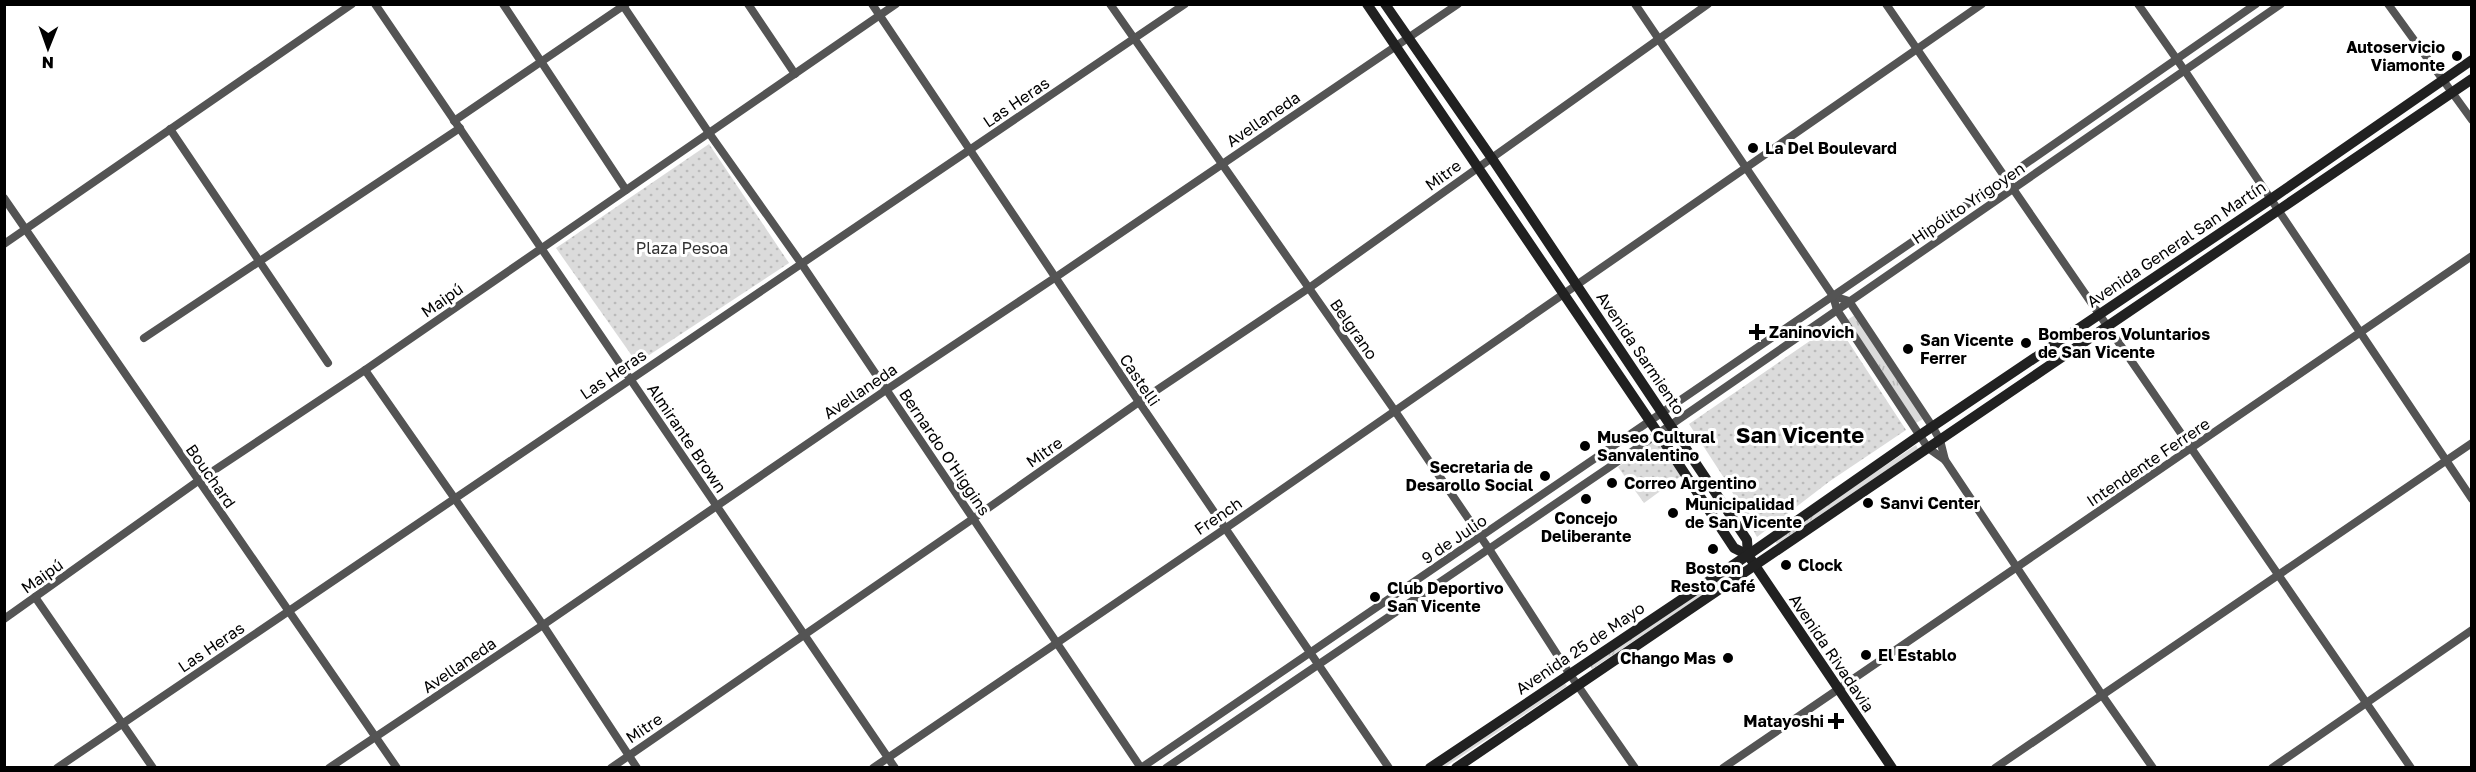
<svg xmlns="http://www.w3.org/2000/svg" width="2476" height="772" font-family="'Golos Text',sans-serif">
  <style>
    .grass { fill: url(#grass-tufts) }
    .park { fill: url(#park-dots) }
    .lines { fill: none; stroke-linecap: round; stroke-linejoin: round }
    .street { stroke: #545454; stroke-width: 8 }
    .secondary { stroke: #212121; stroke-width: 10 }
    .poi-dot { fill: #000; stroke: #fff; stroke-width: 2 }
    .labels { text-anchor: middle; stroke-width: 6; stroke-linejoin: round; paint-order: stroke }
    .poi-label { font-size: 16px; font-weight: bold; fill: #000; stroke: #fff; text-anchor: start }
    .street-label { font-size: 16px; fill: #000; stroke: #fff }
    .park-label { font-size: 16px; fill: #323232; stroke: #fff }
    .district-label { font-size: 22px; font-weight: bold; fill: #000; stroke: #fff }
  </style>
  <defs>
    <pattern id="grass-tufts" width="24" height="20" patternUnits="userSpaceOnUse" patternTransform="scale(1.5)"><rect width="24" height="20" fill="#dbdbdb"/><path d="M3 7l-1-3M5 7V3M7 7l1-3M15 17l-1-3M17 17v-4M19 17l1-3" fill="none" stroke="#bababa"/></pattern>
    <pattern id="park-dots" width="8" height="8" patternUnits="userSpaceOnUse" patternTransform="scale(1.5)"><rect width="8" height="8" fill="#dbdbdb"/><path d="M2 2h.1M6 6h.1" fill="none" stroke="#bababa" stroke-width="1.8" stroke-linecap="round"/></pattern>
  </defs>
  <rect width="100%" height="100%" fill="#fff"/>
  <g class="grass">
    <path d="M1855,315L1923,419L1916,423L1847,320Z"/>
    <path d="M1916,445L1918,449L1777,544L1774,540Z"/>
    <path d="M1734,568L1737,572L1592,669L1590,665Z"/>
    <path d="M1564,682L1567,686L1445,767L1437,768Z"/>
  </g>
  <g class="park">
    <path d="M709,144L789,263L637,363L556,248Z"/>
    <path d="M1836,323L1906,430L1830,481L1757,537L1726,481L1689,424Z"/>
    <path d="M1656,440L1681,476L1644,503L1618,467Z"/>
  </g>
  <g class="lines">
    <g class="street">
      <path d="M375,4L895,768"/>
      <path d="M503,4L626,190"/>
      <path d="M622,4L709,133L801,263L1141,768"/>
      <path d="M748,4L795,74"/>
      <path d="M872,4L1139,402L1389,768"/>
      <path d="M1110,4L1395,411L1489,549L1569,673L1635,768"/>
      <path d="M1635,4L1833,296L1837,310L1928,448L1945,460L2102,695L2153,768"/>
      <path d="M1886,4L2411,768"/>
      <path d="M2138,4L2185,71L2472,499"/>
      <path d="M2388,4L2472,120"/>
      <path d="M454,121L626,4"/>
      <path d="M170,129L328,363"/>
      <path d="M4,198L397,768"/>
      <path d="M4,244L352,4"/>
      <path d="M1833,296L1849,301L1932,426L1940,440L1945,460"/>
      <path d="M144,338L460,128"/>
      <path d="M365,370L543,625L637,768"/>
      <path d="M35,597L153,768"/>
      <path d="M4,619L198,481L365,370L896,4"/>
      <path d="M57,768L1185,4"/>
      <path d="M329,768L543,625L886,390L1056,277L1458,4"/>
      <path d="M611,768L974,518L1139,402L1309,288L1708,4"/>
      <path d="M873,768L1226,528L1982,4"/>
      <path d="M1141,768L1959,210L2256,4"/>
      <path d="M1166,768L1614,464L2281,4"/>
      <path d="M1723,768L2472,256"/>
      <path d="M1995,768L2472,443"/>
      <path d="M2272,768L2472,630"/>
    </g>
    <g class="secondary">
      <path d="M1367,4L1658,433L1734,548L1748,555L1892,768"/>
      <path d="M1385,4L1491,157L1747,540L1748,555"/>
      <path d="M1430,768L1748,555L1920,435L2271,199L2472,60"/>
      <path d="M1456,768L2472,79"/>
    </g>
  </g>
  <g class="poi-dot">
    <circle cx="2457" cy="56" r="6"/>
    <circle cx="1753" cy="148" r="6"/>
    <path d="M1754 323h6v6h6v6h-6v6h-6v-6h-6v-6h6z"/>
    <circle cx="2026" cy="343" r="6"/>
    <circle cx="1908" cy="349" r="6"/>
    <circle cx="1585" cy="446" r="6"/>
    <circle cx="1545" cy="476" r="6"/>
    <circle cx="1612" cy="483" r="6"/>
    <circle cx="1586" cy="499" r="6"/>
    <circle cx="1868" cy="503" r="6"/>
    <circle cx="1673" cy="513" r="6"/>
    <circle cx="1713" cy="549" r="6"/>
    <circle cx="1786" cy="565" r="6"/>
    <circle cx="1375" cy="597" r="6"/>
    <circle cx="1866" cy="655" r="6"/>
    <circle cx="1728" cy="658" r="6"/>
    <path d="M1833 712h6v6h6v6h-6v6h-6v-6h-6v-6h6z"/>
  </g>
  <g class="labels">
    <g class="poi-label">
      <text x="2445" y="53" text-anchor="end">Autoservicio<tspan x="2445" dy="18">Viamonte</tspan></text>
      <text x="1765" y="154">La Del Boulevard</text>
      <text x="1769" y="338">Zaninovich</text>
      <text x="2038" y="340">Bomberos Voluntarios<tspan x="2038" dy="18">de San Vicente</tspan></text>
      <text x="1920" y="346">San Vicente<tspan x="1920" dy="18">Ferrer</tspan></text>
      <text x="1597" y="443">Museo Cultural<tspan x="1597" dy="18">Sanvalentino</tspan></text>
      <text x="1533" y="473" text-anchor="end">Secretaria de<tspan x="1533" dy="18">Desarollo Social</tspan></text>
      <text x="1624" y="489">Correo Argentino</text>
      <text x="1880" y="509">Sanvi Center</text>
      <text x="1685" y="510">Municipalidad<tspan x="1685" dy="18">de San Vicente</tspan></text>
      <text x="1586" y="524" text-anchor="middle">Concejo<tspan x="1586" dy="18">Deliberante</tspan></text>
      <text x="1798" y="571">Clock</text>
      <text x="1713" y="574" text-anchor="middle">Boston<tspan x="1713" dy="18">Resto Café</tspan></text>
      <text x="1387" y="594">Club Deportivo<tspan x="1387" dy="18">San Vicente</tspan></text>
      <text x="1878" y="661">El Establo</text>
      <text x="1716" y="664" text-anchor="end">Chango Mas</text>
      <text x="1824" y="727" text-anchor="end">Matayoshi</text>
    </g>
    <g class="street-label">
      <text transform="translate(1016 102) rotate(-34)" y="6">Las Heras</text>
      <text transform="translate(1263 119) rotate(-34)" y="6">Avellaneda</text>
      <text transform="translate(1443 175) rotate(-36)" y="6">Mitre</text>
      <text transform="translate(1968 203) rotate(-34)" y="6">Hipólito Yrigoyen</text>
      <text transform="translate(2176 244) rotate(-34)" y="6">Avenida General San Martín</text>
      <text transform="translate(442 300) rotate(-35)" y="6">Maipú</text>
      <text transform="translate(1354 329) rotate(55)" y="6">Belgrano</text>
      <text transform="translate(1641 353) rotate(56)" y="6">Avenida Sarmiento</text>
      <text transform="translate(613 374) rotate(-34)" y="6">Las Heras</text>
      <text transform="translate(1140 380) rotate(56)" y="6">Castelli</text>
      <text transform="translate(860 391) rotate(-34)" y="6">Avellaneda</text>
      <text transform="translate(687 438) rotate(56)" y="6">Almirante Brown</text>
      <text transform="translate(945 452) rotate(56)" y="6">Bernardo O'Higgins</text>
      <text transform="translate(1044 452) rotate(-35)" y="6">Mitre</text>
      <text transform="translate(2148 462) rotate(-34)" y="6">Intendente Ferrere</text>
      <text transform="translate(211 476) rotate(55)" y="6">Bouchard</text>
      <text transform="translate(1218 516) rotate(-34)" y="6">French</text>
      <text transform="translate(1454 539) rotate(-34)" y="6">9 de Julio</text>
      <text transform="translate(42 576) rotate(-35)" y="6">Maipú</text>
      <text transform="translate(211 647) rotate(-34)" y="6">Las Heras</text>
      <text transform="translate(1580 648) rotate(-34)" y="6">Avenida 25 de Mayo</text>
      <text transform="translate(1832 653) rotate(56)" y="6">Avenida Rivadavia</text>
      <text transform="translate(459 665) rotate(-34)" y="6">Avellaneda</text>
      <text transform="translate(644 728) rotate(-34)" y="6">Mitre</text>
    </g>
    <g class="park-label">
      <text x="682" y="254">Plaza Pesoa</text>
    </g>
    <g class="district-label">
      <text x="1800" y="443">San Vicente</text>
    </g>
  </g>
  <rect width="2476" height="772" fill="none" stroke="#000000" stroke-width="12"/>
  <g transform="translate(48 48) rotate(181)" stroke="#ffffff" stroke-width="4.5" paint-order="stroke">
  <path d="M0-4.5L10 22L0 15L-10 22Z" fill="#000000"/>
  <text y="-9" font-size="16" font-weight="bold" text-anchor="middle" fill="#000000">N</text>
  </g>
</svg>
